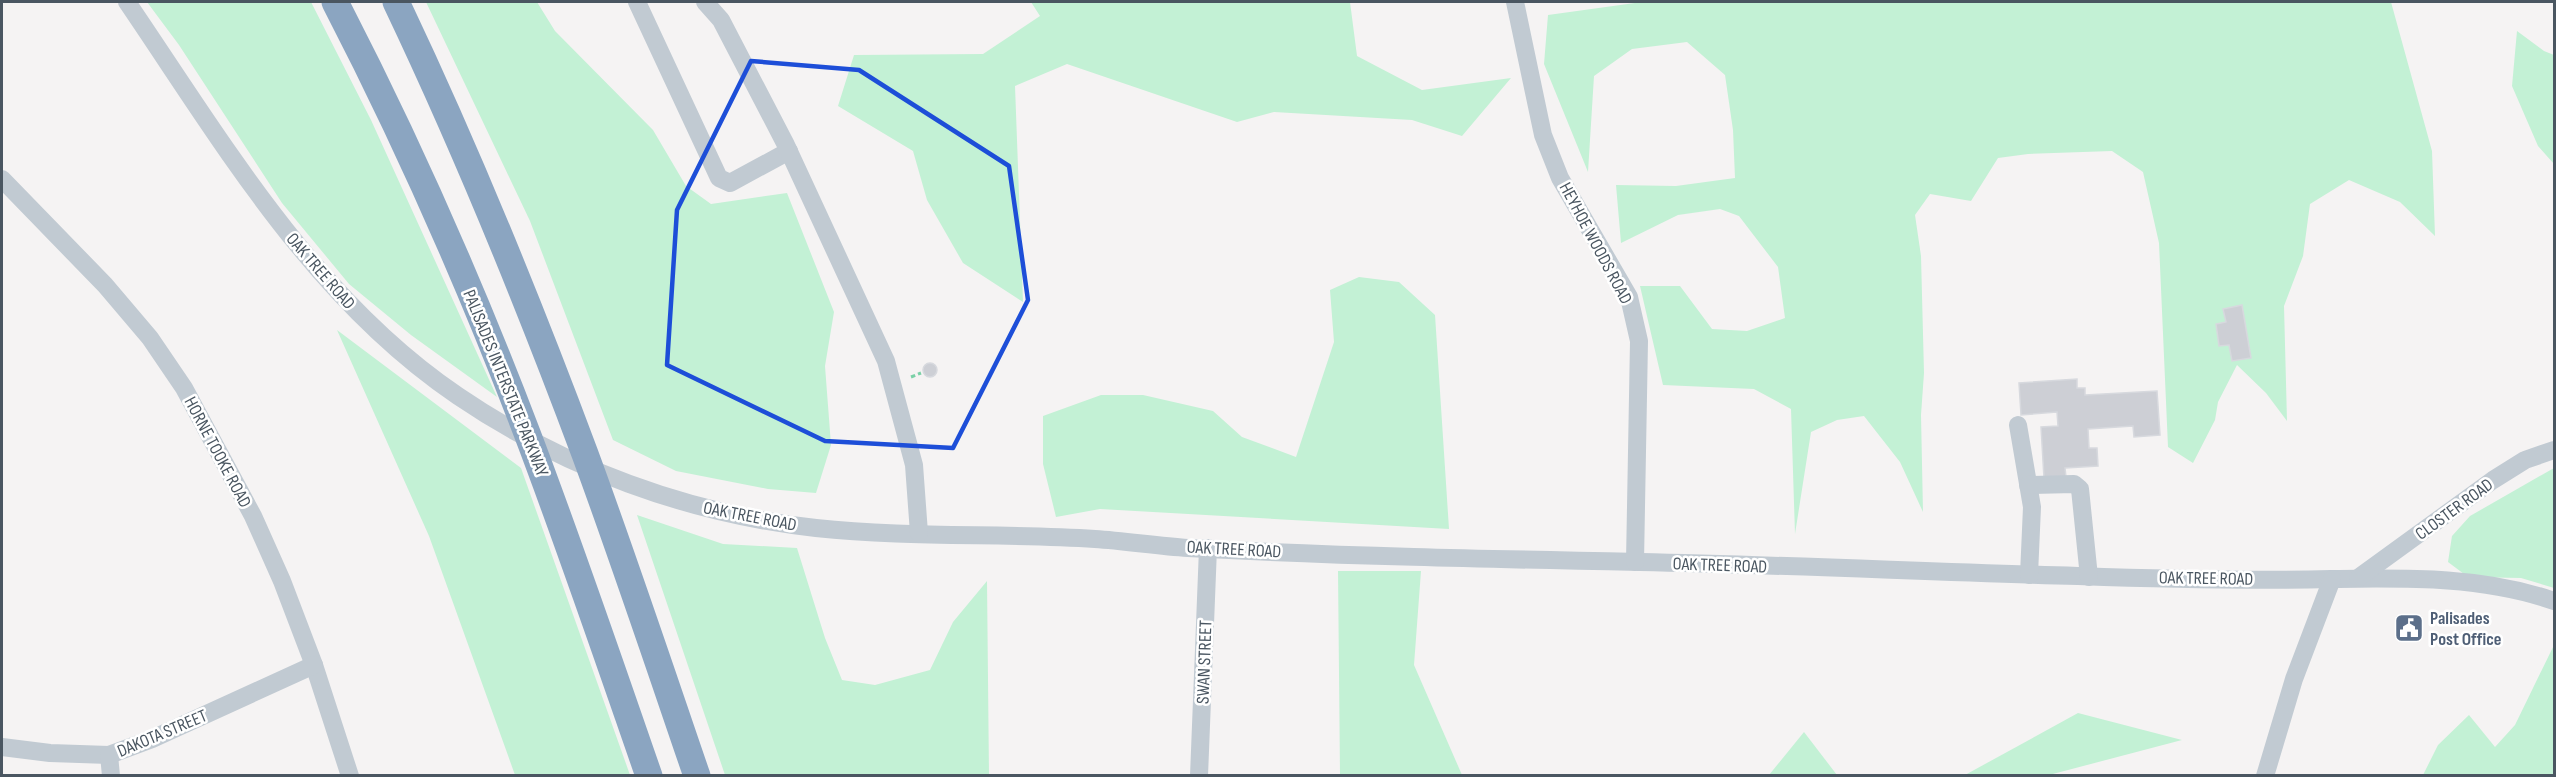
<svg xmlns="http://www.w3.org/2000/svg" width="2556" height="777" font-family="'Sofia Sans Condensed',sans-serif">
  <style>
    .green { fill: #c3f1d5 }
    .building { fill: #cdcfd5; stroke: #d7d9de; stroke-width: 1.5 }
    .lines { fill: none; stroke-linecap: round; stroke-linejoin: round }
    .path { stroke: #7ad0a6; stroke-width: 3; stroke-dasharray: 4.5 3; stroke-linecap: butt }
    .minor { stroke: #c1cad2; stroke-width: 18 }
    .highway { stroke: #8ba5c1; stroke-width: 27 }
    .marked { fill: none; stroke: #1d4ed8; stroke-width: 4.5; stroke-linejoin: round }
    .labels { text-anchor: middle; stroke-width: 5; stroke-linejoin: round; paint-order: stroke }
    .street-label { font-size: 18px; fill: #4a5661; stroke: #fff }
    .service-label { font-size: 18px; font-weight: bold; fill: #4e5e75; stroke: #fff; text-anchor: start }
  </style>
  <rect width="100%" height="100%" fill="#f5f3f3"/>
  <g class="green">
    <path d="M147,2H311L371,120L497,397L411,335L349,284L282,203L179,45Z"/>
    <path d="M426,2H537L555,31L653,130L686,186L711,204L787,193L834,312L825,366L831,445L816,493L768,489L676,471L613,440L530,221Z"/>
    <path d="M1031,2H1350L1357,56L1422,90L1511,78L1462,136L1412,120L1274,112L1237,122L1067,64L1015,86L1023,302L963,263L927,200L913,151L838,106L854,55L983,54L1040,16Z"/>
    <path d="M1642,2H2391L2432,151L2435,236L2400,202L2349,180L2310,204L2303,256L2284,306L2287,421L2266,393L2237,365L2218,402L2215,420L2193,463L2168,447L2159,243L2143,172L2112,151L2028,154L1998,158L1971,201L1930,194L1915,215L1921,256L1924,373L1921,415L1923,512L1900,462L1864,416L1837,420L1811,432L1795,534L1791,409L1754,389L1663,385L1640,286H1680L1712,329L1747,331L1785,318L1778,267L1739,216L1720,209L1678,215L1621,243L1616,185L1676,186L1735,178L1733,130L1725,75L1687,42L1632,49L1594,76L1588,172L1544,64L1548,15Z"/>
    <path d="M2517,31L2544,51L2554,55V164L2538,146L2512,86Z"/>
    <path d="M1359,277L1399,282L1435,315L1449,529L1100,509L1056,517L1043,464V416L1101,395H1143L1213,411L1242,437L1296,457L1334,342L1330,290Z"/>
    <path d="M337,330L521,468L630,775H515L429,536Z"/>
    <path d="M2554,468V588L2521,578L2468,577L2448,562L2452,536L2470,516Z"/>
    <path d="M637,515L723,544L797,548L825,638L842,680L875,685L930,670L953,622L987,581L989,775H725Z"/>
    <path d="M1338,571H1421L1414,665L1462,775H1340Z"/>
    <path d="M2554,645V775H2423L2438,745L2469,715L2495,747L2515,725Z"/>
    <path d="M2078,713L2182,740L2049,775H1965Z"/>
    <path d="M1804,732L1837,775H1769Z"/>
  </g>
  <g class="building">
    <path d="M2242,305L2251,358L2232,361L2229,345L2219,346L2216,324L2226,322L2223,309Z"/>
    <circle cx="930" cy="370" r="7"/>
    <path d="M2077,379V388H2085V395L2157,391L2160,435L2134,437L2133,426L2088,429L2089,448H2097L2098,466L2065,468L2066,477L2044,478L2041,427L2058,426L2057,412L2021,415L2019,383Z"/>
  </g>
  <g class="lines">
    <path class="path" d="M911,377L921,373"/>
    <g class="minor">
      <path d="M127,2C223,143 313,298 458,396C564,468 688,514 816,528C908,538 1002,533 1095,539C1126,541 1157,546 1188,548C1338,556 1489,559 1640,562C1786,565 1932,572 2078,576C2162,579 2247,581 2331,579C2406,578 2482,576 2554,601"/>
      <path d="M637,2L719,178L730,183L789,151"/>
      <path d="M705,2L721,20L786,145L886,361L914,465L919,533"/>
      <path d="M1515,2L1543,135L1560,178L1629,297L1639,341L1635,562"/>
      <path d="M2,179L105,285L150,338L184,388L253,516L282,581L314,665L350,776"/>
      <path d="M2018,425L2032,507L2029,575"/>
      <path d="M2028,485L2074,484L2080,489L2089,577"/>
      <path d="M2358,578L2493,480L2525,460L2554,450"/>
      <path d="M2,747L50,753L109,755L152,739L314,665"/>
      <path d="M109,755L111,776"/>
      <path d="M1199,776L1208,548"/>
      <path d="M2265,776L2294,679L2332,579"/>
    </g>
    <g class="highway">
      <path d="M335,2C407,141 471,286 527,433C570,546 609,661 649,776"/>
      <path d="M396,2C466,149 528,301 585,454C624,560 660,668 697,776"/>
    </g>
  </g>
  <path class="marked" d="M751,61L859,70L1009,166L1028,300L953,448L825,441L667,365L677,210Z"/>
  <defs>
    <g id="civic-square" transform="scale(1.5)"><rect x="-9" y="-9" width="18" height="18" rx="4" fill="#5c6f8a" stroke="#fff"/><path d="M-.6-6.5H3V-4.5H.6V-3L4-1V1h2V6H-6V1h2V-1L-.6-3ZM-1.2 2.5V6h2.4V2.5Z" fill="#fff"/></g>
  </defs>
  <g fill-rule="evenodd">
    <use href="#civic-square" x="2409" y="628"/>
  </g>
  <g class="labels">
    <g class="street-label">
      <text transform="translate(1596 243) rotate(62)" y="6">HEYHOE WOODS ROAD</text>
      <text transform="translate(321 271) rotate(49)" y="6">OAK TREE ROAD</text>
      <text transform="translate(506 383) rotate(68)" y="6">PALISADES INTERSTATE PARKWAY</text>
      <text transform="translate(218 452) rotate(62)" y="6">HORNE TOOKE ROAD</text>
      <text transform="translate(2454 509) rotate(-36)" y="6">CLOSTER ROAD</text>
      <text transform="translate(750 516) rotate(11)" y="6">OAK TREE ROAD</text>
      <text transform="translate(1234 549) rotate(3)" y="6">OAK TREE ROAD</text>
      <text transform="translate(1720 565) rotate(2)" y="6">OAK TREE ROAD</text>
      <text transform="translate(2206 578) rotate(1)" y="6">OAK TREE ROAD</text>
      <text transform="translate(1204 662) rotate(-88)" y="6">SWAN STREET</text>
      <text transform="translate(162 733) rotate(-23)" y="6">DAKOTA STREET</text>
    </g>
    <g class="service-label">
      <text x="2430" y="624">Palisades<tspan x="2430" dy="21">Post Office</tspan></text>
    </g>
  </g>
  <rect width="2556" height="777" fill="none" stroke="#4a5661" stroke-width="6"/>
</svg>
